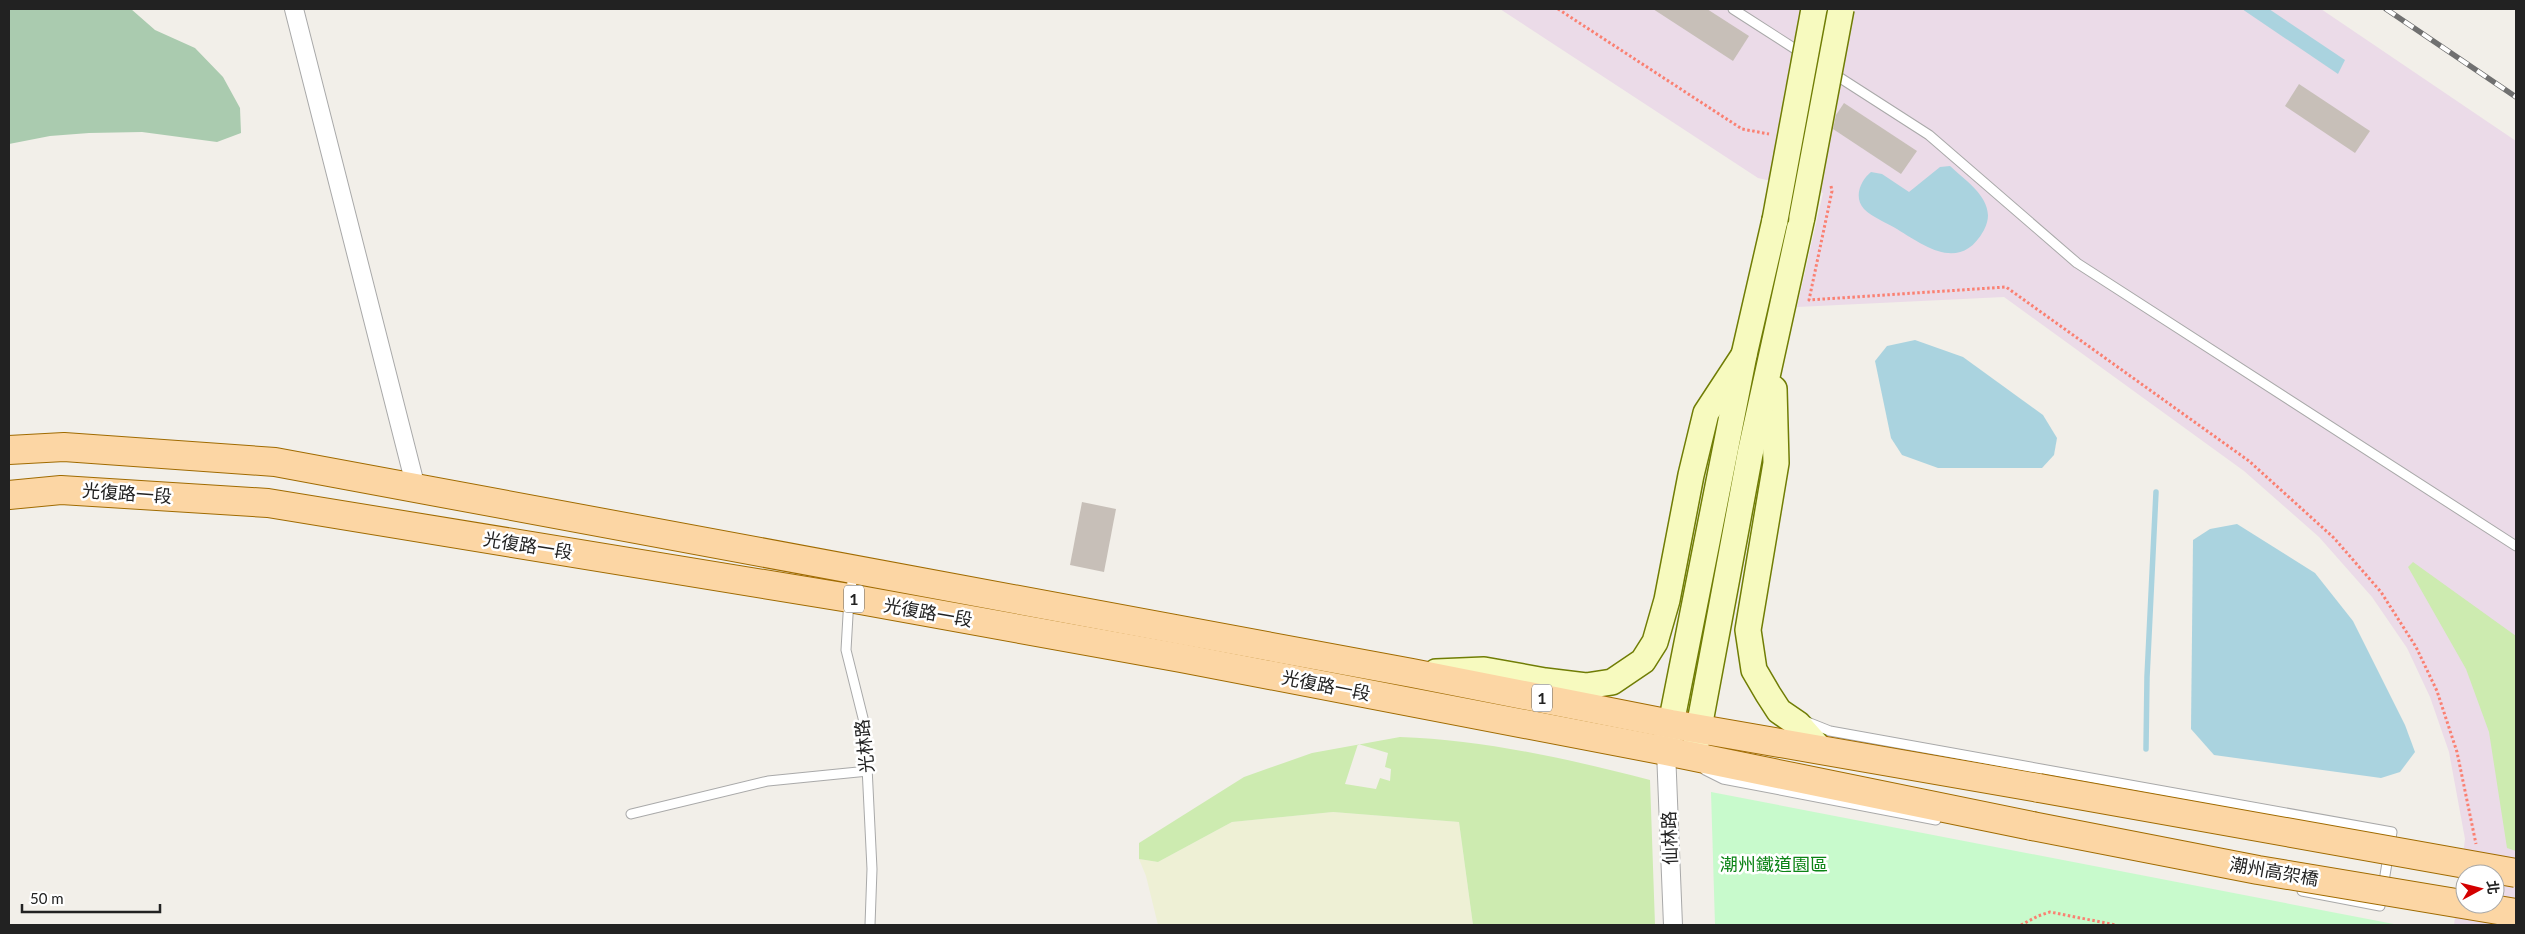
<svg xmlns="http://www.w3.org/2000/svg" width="2525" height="934" font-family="Lato,'Noto Sans TC',sans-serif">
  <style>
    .industrial { fill: #ebdbe8; fill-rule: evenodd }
    .farmland { fill: #eef0d5 }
    .grass { fill: #cdebb0; fill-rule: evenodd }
    .cemetery { fill: #aacbaf }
    .park { fill: #c8facc }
    .water { fill: #aad3df }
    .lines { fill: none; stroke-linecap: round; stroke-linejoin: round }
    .stream { stroke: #aad3df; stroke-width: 5.5 }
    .building { fill: #c7bfb8 }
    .lane-casing { stroke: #a9a9a9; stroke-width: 11 }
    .street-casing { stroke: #a9a9a9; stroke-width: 20 }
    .secondary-casing { stroke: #707d05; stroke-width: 28 }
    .primary-casing { stroke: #a06b00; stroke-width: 30 }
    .path { stroke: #fa8072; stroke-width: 3; stroke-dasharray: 2.5 2.5; stroke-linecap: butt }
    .lane { stroke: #fff; stroke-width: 9 }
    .street { stroke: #fff; stroke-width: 18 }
    .secondary { stroke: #f7fabf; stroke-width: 25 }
    .primary { stroke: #fcd6a4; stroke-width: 28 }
    .rail-casing { stroke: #707070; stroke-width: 5.5 }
    .rail { stroke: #fff; stroke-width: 4; stroke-dasharray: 11; stroke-linecap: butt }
    .secondary-bridge-casing { stroke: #707d05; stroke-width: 28; stroke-linecap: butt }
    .primary-bridge-casing { stroke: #a06b00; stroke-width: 30; stroke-linecap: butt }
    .secondary-bridge { stroke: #f7fabf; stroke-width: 25 }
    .primary-bridge { stroke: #fcd6a4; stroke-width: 28 }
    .labels { text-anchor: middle; stroke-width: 5; stroke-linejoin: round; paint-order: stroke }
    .shield { fill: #fff; stroke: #646464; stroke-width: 1 }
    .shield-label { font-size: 16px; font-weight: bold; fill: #222 }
    .street-label { font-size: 18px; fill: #222; stroke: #fff }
    .park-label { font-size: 18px; fill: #0c8416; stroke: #fff }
  </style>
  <rect width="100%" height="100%" fill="#f2efe9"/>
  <path class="industrial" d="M1500,9H2321L2516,141V925H2454L2465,839L2449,752L2430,697L2407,648L2372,597L2319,537L2244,471L2004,297L1797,307L1823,193L1758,178ZM2465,874H2495V904H2465Z"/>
  <path class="farmland" d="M1333,812L1459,822L1473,925H1158L1146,876L1139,859L1158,862L1232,822Z"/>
  <g class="grass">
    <path d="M2413,562L2516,636V851L2507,848L2489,732L2466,669L2408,567Z"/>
    <path d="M1400,737C1484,740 1569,759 1650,780L1655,925H1473L1459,822L1333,812L1232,822L1158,862L1139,859V843L1244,777L1312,753ZM1358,744L1388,753L1385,767L1391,769L1390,781L1380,778L1376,789L1345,784Z"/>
  </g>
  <path class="cemetery" d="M9,9H131L155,30L195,48L223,77L240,108L241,133L217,142L142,132L89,133L50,136L9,144Z"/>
  <path class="park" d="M1711,792L2399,925H1715Z"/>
  <g class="water">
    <path d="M2242,9H2269L2345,60L2338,74Z"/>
    <path d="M1950,166C1968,183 1999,202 1984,230C1961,272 1927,248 1897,229C1887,223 1872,217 1864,209C1853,197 1861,180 1871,172L1882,174L1909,192L1940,167Z"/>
    <path d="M1915,340L1963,357L2043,415L2057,438L2054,455L2042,468H1938L1902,455L1891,438L1875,361L1887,346Z"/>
    <path d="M2237,524L2315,573L2353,621L2405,725L2415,752L2400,772L2381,778L2214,755L2191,729L2193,540L2210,529Z"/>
  </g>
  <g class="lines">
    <path class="stream" d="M2146,749L2147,677L2156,492"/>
  </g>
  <g class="building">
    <path d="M1653,9H1707L1749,36L1733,61Z"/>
    <path d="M2299,84L2370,131L2355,153L2285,106Z"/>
    <path d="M1844,103L1917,151L1901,174L1833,129L1836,115Z"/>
    <path d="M1082,502L1116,509L1104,572L1070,565Z"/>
  </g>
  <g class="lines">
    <g class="lane-casing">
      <g id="lane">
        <path d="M1733,9L1803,54"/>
        <path d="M1831,72L1929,135L2077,263L2516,546"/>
        <path d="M854,572L849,598L846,650L865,726L872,869L870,925"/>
        <path d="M1805,721L1830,731L2392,832L2380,906L2302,891"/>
        <path d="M1705,770L1723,779L1936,820"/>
        <path d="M631,814L768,781L868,771"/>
      </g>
    </g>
    <g class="street-casing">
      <g id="street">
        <path d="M294,9L416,488"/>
        <path d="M1666,751L1673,925"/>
      </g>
    </g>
    <g class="secondary-casing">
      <g id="secondary">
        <path d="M1774,389L1776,463L1748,630L1754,670L1768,694L1779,711L1798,724L1821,750"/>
        <path d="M1436,672L1484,670L1545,681L1586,686L1612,682L1643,661L1655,642L1667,600L1691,475L1706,413L1744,355"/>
        <path d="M1667,744L1744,355L1775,220"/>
        <path d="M1695,749L1750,454L1802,217"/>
      </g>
    </g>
    <g class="primary-casing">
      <g id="primary">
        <path d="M9,450L64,447L275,462L1412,673L1671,724L2039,788"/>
        <path d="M9,495L61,490L268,503L849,598L1181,658L1666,751L2032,826"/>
      </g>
    </g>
    <g class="path">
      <path d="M1558,9L1742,129L1769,134"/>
      <path d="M1831,186L1832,191L1809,300L2006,287L2249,461L2334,538L2381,592L2416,647L2437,691L2457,752L2476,844"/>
      <path d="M2021,925L2038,916L2050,912L2116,925"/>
    </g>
    <use href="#lane" class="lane"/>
    <use href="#street" class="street"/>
    <use href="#secondary" class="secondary"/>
    <use href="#primary" class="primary"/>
    <g class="rail-casing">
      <path id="rail" d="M2386,9L2516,97"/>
    </g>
    <use href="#rail" class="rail"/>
    <g class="secondary-bridge-casing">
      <g id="secondary-bridge">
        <path d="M1802,217L1841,9"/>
        <path d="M1775,220L1814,9"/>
      </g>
    </g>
    <g class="primary-bridge-casing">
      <g id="primary-bridge">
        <path d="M2039,788L2516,873"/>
        <path d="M2032,826L2258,870L2516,913"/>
      </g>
    </g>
    <use href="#secondary-bridge" class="secondary-bridge"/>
    <use href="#primary-bridge" class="primary-bridge"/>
  </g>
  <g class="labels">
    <g class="shield">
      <rect x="844" y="585.5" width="20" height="27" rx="4"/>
      <rect x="1532" y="684.5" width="20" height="27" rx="4"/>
    </g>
    <g class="shield-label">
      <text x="854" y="605">1</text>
      <text x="1542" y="704">1</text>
    </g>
    <g class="street-label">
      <text transform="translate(127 494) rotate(4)" y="6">光復路一段</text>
      <text transform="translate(528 546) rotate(9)" y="6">光復路一段</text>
      <text transform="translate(928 613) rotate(10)" y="6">光復路一段</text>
      <text transform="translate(1326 686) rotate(11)" y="6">光復路一段</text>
      <text transform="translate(865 746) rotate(-96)" y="6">光林路</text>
      <text transform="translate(1670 838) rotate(-92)" y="6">仙林路</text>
      <text transform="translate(2274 872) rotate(10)" y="6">潮州高架橋</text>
    </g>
    <g class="park-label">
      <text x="1774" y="871">潮州鐵道園區</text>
    </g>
  </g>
  <rect width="2525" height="934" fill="none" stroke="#222222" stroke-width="20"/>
  <g transform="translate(2480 889) rotate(83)"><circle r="24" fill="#ffffff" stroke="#a7a7a7"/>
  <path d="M0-4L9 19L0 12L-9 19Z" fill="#d40000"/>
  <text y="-8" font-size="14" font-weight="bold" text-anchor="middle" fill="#222222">北</text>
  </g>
  <path d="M22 904v8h138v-8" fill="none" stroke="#222222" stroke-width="2.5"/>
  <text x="30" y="904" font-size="15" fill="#222222" stroke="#ffffff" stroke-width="4" paint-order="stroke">50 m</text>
</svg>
